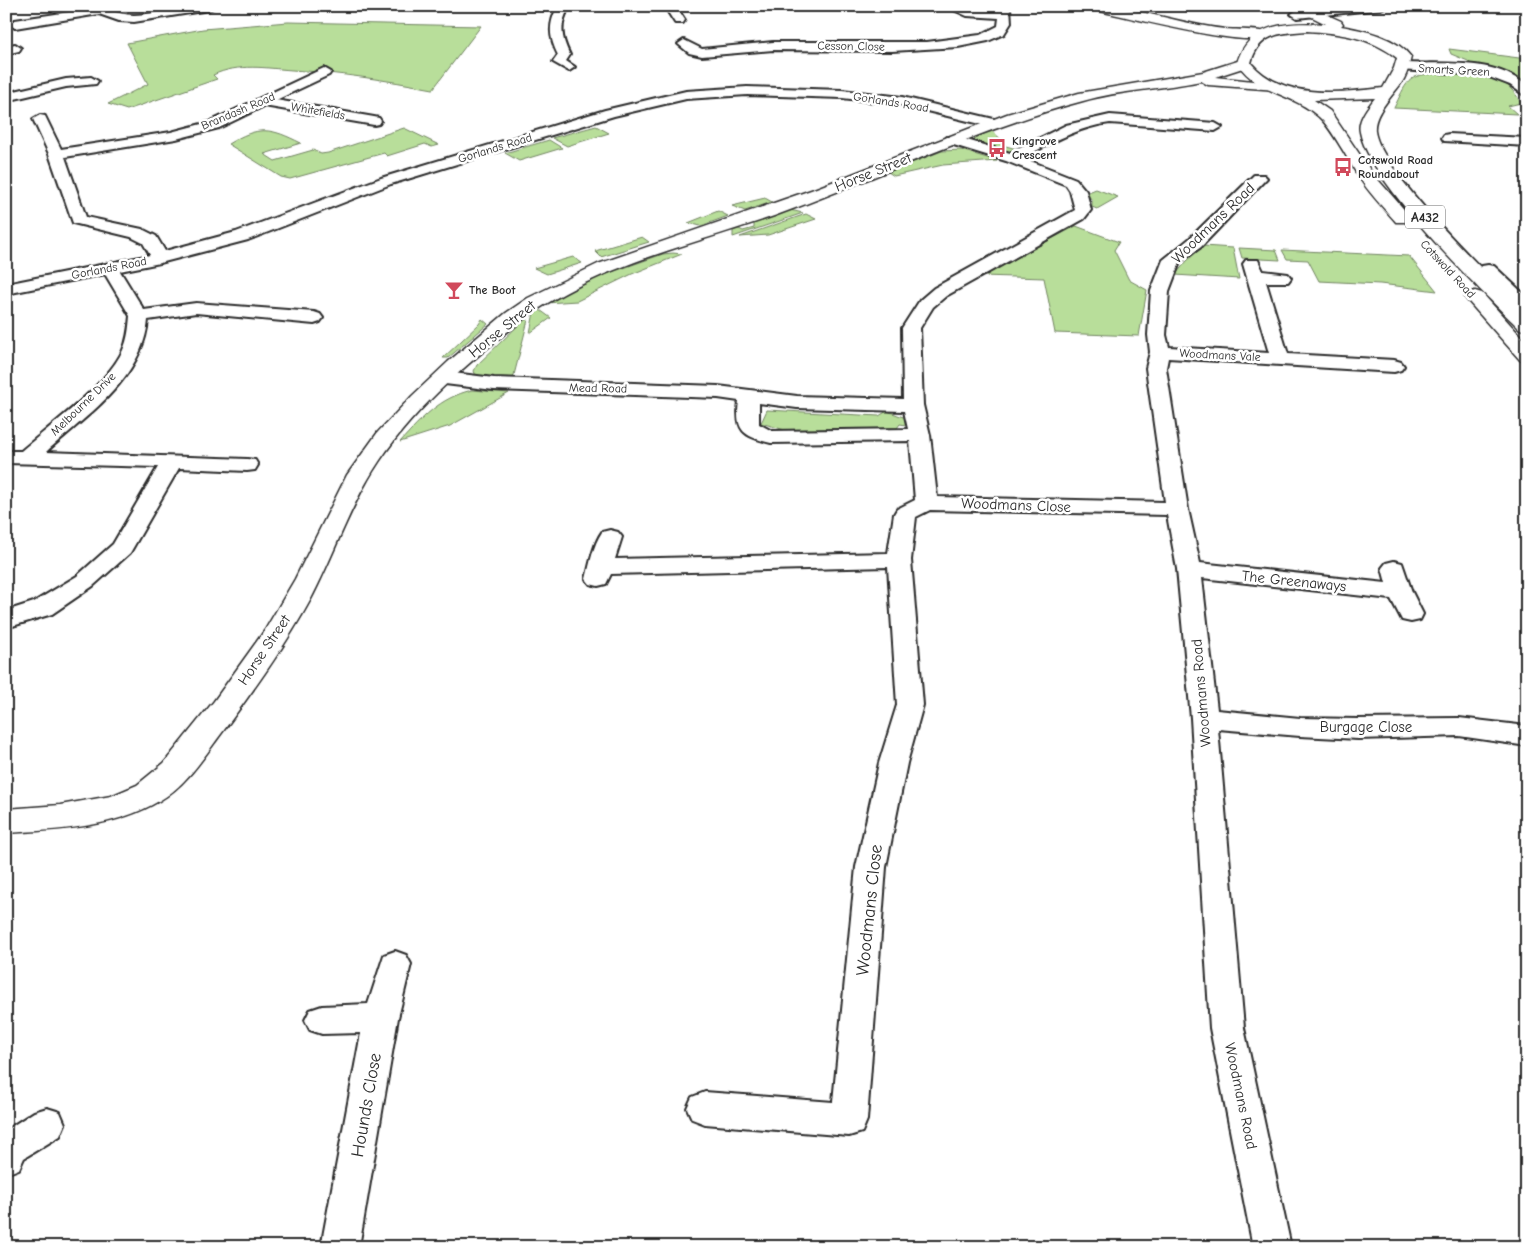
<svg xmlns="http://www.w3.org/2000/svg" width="1533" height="1253" font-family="'Comic Neue',sans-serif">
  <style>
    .green { fill: #b8de9a; stroke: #728462 }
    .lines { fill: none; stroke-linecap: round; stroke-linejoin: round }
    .street-casing { stroke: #2b2b2b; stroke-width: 4 }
    .secondary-casing { stroke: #2b2b2b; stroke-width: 3 }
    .primary-casing { stroke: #2b2b2b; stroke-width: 3 }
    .street { fill: #fff; fill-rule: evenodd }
    .secondary { fill: #fff; fill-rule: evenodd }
    .primary { fill: #fff; fill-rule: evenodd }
    .labels { text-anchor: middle; stroke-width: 5; stroke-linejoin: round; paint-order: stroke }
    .far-street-label { font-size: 12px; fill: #2b2b2b; stroke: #fff }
    .far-poi-label { font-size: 12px; font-weight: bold; fill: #2b2b2b; stroke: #fff; text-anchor: start }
    .shield { fill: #fff; stroke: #6b6b6b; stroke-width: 1 }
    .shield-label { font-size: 14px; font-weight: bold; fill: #2b2b2b }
    .street-label { font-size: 15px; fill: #2b2b2b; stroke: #fff }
    .near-street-label { font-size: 18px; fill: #2b2b2b; stroke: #fff }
  </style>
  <rect width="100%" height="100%" fill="#fff"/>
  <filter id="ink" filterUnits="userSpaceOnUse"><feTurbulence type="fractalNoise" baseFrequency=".02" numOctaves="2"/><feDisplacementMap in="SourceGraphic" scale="10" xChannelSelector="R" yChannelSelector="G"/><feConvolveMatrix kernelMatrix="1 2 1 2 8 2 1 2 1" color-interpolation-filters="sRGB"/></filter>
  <g filter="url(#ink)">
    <g class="green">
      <path d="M288,22L481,26L433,89C386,80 340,73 292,70C265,68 239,63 213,75L217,79L127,110L108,104L148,84L127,43L203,29Z"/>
      <path d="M1449,49L1527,59V88C1512,70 1490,69 1468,66L1470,63L1468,61L1451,54Z"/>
      <path d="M1436,73C1470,73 1503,68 1521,103L1508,106L1517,114L1394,108C1406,84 1407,73 1437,74Z"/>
      <path d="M596,126L609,133L567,146L552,138Z"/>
      <path d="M404,128L439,145L432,147L425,144L387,156L384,153L290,179L281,177L228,144C259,125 271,128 301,143L264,154L275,161L313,150L321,154L328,153Z"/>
      <path d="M991,130L1005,143L1002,145L1017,149C1007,155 978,151 974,139Z"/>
      <path d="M549,140L562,148L519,161L505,153Z"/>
      <path d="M961,150L997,161L943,165L894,176L888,172L942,151Z"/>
      <path d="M1096,189L1118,197L1097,209L1092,207V200L1086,193Z"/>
      <path d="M765,198L772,202L745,211L732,206Z"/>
      <path d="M790,210L803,213L733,237V231L739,229L743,231L754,228V223Z"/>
      <path d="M718,211L728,216L701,226L688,223Z"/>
      <path d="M806,214L816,219L768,235L740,237Z"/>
      <path d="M1076,226L1119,242L1114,250L1129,280L1147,290L1139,336L1055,333L1044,278L982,276Z"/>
      <path d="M642,237L649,242L601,257L595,251Z"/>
      <path d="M1203,246L1233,248L1239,279L1175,275L1187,261Z"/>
      <path d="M1239,248L1276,250L1280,260L1242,258Z"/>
      <path d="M1282,250L1409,256L1437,291L1380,284L1319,281L1308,260L1287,259Z"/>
      <path d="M673,253L682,254L632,274L577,301L546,303L598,277L663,254Z"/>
      <path d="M573,257L582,263L547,274L534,268Z"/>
      <path d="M540,310L551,318L530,333L534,312Z"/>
      <path d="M482,319L488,324L448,358H443L479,324Z"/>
      <path d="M525,319H528L527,324L512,383L476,376L474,371L477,365Z"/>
      <path d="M472,390L509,393L450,426L400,442C422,418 439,398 472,390Z"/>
      <path d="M767,410L879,416L887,411L906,418V425L900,424L897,428L785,430L761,423Z"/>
    </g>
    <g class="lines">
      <g class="street-casing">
        <g id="street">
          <path d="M88,6C105,6 117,15 134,15C160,15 189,1 215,7L209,10L134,22L119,21L99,14L15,28L9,24L15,20L90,9Z"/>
          <path d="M558,6H570C559,24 561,37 570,55L566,61L575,67L569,71L553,62L558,55C549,37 548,24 558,6Z"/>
          <path d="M664,6H676L685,20L683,23H675Z"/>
          <path d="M945,6L999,11L998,6H1010L1011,23L1004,34L988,41L958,47L892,51L773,50L702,56L689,53L678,44L684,40L702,49L773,42H927L980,35L998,26L999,18L967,16Z"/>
          <path d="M1341,6H1387L1381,9L1297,18L1291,14L1297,10Z"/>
          <path d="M15,44L21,48L19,51L6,54V46Z"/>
          <path d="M1403,63C1444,65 1493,57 1527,86V97L1510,85L1484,75L1398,70L1397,67Z"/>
          <path d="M324,68L331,72L329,75L276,100L374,117L379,118L381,121L379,124L374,125L264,106L219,128L176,139L65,157L86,217L142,229L156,236L165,251L236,232L381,178L605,110L686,91L747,87L842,90L902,97L998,120L1000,123L993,127L902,105L842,98L747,95L686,99L614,116L391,184L248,240L160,263L120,271L144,310L196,303L314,312L320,314L323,318L320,322L314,324L196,313L148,320C143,378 86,416 46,452L247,459L255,460L258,465L255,470L247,471L179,468L130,553L93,586L52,614L6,628V611L34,602L77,576L113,544L158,467L6,463V451H21C51,425 107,385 123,350C128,339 129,328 130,316L105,274L6,294V284L150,255L143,243L131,237L73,223L49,154L33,119L40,115L45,116L61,149L171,132L209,122Z"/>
          <path d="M91,77L98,81L96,84L66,87L6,101V93L66,79Z"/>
          <path d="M1110,115L1215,123L1222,127L1215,131L1110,123C1078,127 1051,143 1023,158L1076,179L1086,191L1091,210L1084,219L946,296L933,307L920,328L923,405L930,435L937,497L1165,502L1146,368L1150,352L1148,335L1151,291L1163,260L1189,239L1254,175H1264L1267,178L1264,181L1201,247L1180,262L1169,291L1166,335L1169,347L1269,353L1243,264L1246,260H1258L1263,271L1288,274L1291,278L1288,282H1266L1288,354L1394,360L1401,362L1404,366L1401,370L1394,372L1168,358L1166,368L1188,509L1200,563L1386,583L1382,568L1386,563L1394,561L1402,563L1412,592L1423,614L1420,620L1411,622L1402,620L1391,599L1202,578L1217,710L1300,718L1358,719L1459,718L1527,726V746L1459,736L1358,739L1300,736L1218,729L1244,1028L1291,1247H1253L1210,1028L1191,718L1177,569L1167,515L930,510L916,517L911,560L923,705L907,763L886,867L867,1120L862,1132L849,1136L705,1124L692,1119L687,1108L692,1097L705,1092L833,1102L856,867L879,763L897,705L888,567L611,574L606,584L598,586L590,584L586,579C590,564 593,545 602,532L610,530L618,532L622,537L615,559L888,553L894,514L897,509L915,500L910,441L771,443C743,436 735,431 739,401L718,398L494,390L445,384L438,382L435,378L438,374L445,372L494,378L718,386L797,396L903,399L902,328L920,300L934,288L1075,210L1070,191L1066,185L1006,161L947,143L945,140L947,137H957L1010,153L1066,125ZM759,403L797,408L904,411L908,429L772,431L759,424Z"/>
          <path d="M1449,134L1527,138V146L1444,141L1442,138L1444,135Z"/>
          <path d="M1488,265L1494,266L1527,297V312L1521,311L1482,274L1479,270L1482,266Z"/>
          <path d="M395,951L406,955L411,964L398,1018L359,1247H321L361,1033L322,1034L310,1030L305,1020L310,1010L322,1006L368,1004L384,955Z"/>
          <path d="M47,1108L60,1112L65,1124L60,1136L24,1158L19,1169L6,1174V1130L34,1112Z"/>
        </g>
      </g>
      <g class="secondary-casing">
        <g id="secondary">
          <path d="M1089,6C1137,6 1178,24 1225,29C1235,30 1268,29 1273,35C1259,52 1121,15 1095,10Z"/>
          <path d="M1244,59L1251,63L1249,66L1215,77L1272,83L1277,84L1279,87L1277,90L1208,85L1201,81C1162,89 1121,90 1083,101C977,129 877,179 774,216C689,246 593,266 520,322C466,364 409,413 373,471C348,511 333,557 311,599C286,645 255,688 224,730C205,755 187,785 159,801C114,828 57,830 6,833V809L60,805L111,796L137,785L164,763L214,701L265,630L295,579L347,475L378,432L412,396L448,362L506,313L528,298L598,264L814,189L1007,114L1079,93L1203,72Z"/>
        </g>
      </g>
      <g class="primary-casing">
        <g id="primary">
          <path d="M1290,6H1307L1341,21L1343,24L1341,26C1364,30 1396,37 1411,57C1409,65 1408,72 1404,79C1396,93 1373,112 1375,131C1380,172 1494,281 1527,313V331L1520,329C1481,291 1369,182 1360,132C1357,120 1368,107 1375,98L1314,100L1330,111L1373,174L1408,214L1411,218L1408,222H1396C1383,207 1369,193 1359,177C1349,162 1331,127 1319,117C1291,92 1260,96 1237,63C1249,22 1289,22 1326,24ZM1307,31C1339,33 1371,37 1397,58L1394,68L1383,88C1338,93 1283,100 1251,63C1259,33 1281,33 1307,31Z"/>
          <path d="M1475,291L1482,293L1527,343V362L1520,360L1468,301L1465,297L1468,293Z"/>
        </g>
      </g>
      <use href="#street" class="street"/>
      <use href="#secondary" class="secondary"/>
      <use href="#primary" class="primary"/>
    </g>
  </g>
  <defs>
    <g id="bus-bare" transform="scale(1.5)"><path d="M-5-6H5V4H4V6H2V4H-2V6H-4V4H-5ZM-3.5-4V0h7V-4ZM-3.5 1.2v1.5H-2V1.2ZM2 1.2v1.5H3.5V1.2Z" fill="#d1495b" stroke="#fff" stroke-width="2.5" paint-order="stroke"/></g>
    <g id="bar-bare" transform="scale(1.5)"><path d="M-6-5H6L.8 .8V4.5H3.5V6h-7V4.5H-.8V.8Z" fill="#d1495b" stroke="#fff" stroke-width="2.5" paint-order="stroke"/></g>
  </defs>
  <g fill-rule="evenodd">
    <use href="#bus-bare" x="997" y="148"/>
    <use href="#bus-bare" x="1343" y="167"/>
    <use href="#bar-bare" x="454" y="290"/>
  </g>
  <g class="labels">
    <g class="far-street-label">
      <text transform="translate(851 46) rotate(1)" y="4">Cesson Close</text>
      <text transform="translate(1454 70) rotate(3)" y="4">Smarts Green</text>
      <text transform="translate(891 102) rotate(9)" y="4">Gorlands Road</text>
      <text transform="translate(238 111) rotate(-23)" y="4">Brandash Road</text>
      <text transform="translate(318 111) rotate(10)" y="4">Whitefields</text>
      <text transform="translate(495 148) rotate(-17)" y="4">Gorlands Road</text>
      <text transform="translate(109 268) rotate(-11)" y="4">Gorlands Road</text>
      <text transform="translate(1448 269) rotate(47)" y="4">Cotswold Road</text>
      <text transform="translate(1220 355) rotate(3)" y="4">Woodmans Vale</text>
      <text transform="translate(598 388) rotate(1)" y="4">Mead Road</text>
      <text transform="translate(83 404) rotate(-44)" y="4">Melbourne Drive</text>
    </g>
    <g class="far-poi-label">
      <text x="1012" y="145">Kingrove<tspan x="1012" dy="14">Crescent</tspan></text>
      <text x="1358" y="164">Cotswold Road<tspan x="1358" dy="14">Roundabout</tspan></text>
      <text x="469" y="294">The Boot</text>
    </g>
    <rect class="shield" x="1405" y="205.5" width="40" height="23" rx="4"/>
    <g class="shield-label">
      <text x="1425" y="222">A432</text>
    </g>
    <g class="street-label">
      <text transform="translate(873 172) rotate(-22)" y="5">Horse Street</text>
      <text transform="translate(1213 223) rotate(-44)" y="5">Woodmans Road</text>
      <text transform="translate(502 329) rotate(-39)" y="5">Horse Street</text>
      <text transform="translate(1016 505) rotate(2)" y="5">Woodmans Close</text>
      <text transform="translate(1294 581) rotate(6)" y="5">The Greenaways</text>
      <text transform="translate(264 650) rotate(-56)" y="5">Horse Street</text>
      <text transform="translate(1201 693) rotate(-95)" y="5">Woodmans Road</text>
      <text x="1366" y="732">Burgage Close</text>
      <text transform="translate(1241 1096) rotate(78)" y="5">Woodmans Road</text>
    </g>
    <g class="near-street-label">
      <text transform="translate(869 910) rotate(-84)" y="6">Woodmans Close</text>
      <text transform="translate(366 1105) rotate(-80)" y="6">Hounds Close</text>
    </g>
  </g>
  <rect width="1533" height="1253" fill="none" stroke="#fff" stroke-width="25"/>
  <rect x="12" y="12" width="1508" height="1228" fill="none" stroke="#2b2b2b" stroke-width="2" filter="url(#ink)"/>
</svg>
